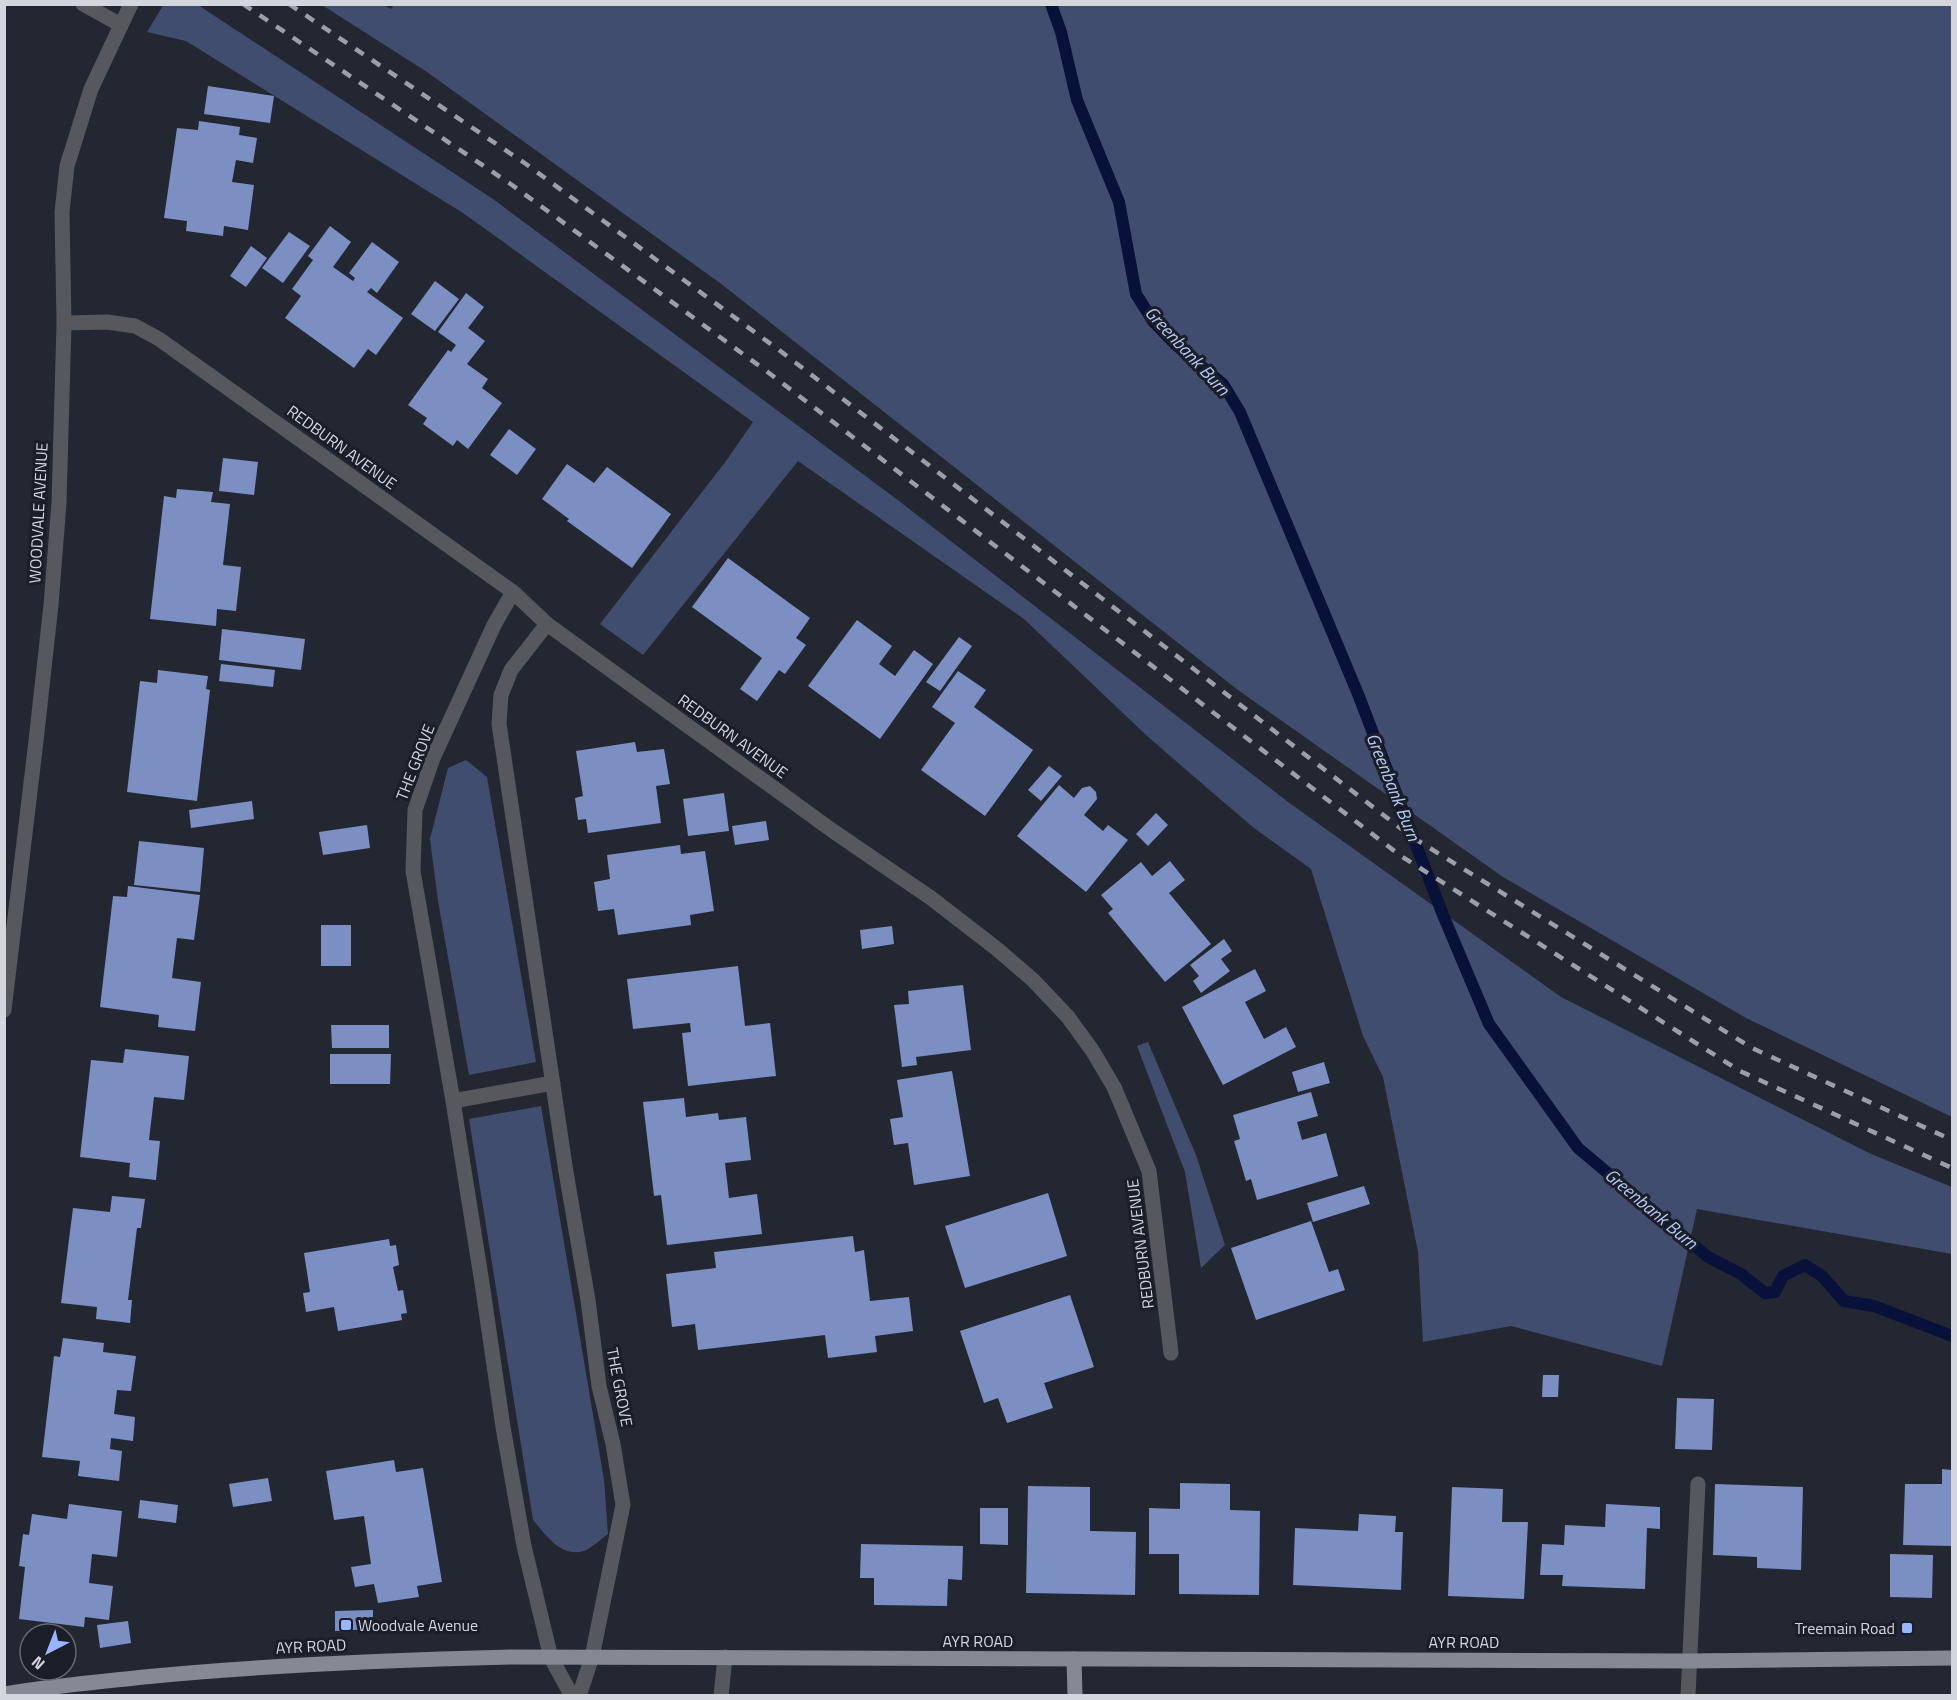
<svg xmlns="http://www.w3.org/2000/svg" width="1957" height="1700" font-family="'Titillium Web',sans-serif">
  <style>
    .green { fill: #414d6f }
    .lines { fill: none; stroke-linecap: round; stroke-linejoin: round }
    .stream { stroke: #07113a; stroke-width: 12 }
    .building { fill: #7b8fc3 }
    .service { stroke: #56585e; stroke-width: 15 }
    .minor { stroke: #56585e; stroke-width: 15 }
    .primary { stroke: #848994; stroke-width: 15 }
    .rail { stroke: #9c9fa7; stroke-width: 4.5; stroke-dasharray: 10 10; stroke-linecap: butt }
    .poi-dot { fill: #99b5fd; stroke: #1a1e28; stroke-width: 2 }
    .labels { text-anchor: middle; stroke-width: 6; stroke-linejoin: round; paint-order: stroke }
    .street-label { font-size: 16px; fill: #d3d6dd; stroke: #1a1e28 }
    .poi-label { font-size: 16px; fill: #d3d6dd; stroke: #1a1e28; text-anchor: start }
    .water-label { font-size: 18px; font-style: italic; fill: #b6c9f5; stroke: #1a1e28 }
  </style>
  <rect width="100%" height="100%" fill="#232732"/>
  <g class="green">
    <path d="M164,4L198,5L493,199L899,501L1288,802L1561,997L1871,1154L1952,1187V1254L1697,1209L1662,1366L1511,1326L1423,1342L1418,1252L1383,1077L1363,1036L1311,869L1254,828L1206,787L1146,735L1024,619L798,461L643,655L600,624L726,461L753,422L463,213L186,41L147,32Z"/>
    <path d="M394,5H1952V1117L1746,1018L1503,877L1238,690L720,283L427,72L322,5H384L391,9Z"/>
    <path d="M466,760L487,777L536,1062L469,1075L438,901L430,839L448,768Z"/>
    <path d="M1148,1042L1196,1155L1225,1245L1201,1268L1185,1172L1137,1046Z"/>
    <path d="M541,1106L604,1480L608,1534C601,1539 592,1548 584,1551C561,1558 546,1535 533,1520L469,1119Z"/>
  </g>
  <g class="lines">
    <path class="stream" d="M1051,4L1061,32L1077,100L1119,202L1136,294L1153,321L1176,345L1223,384L1240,412L1358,694L1443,915L1489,1024L1578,1148L1708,1257L1741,1274L1765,1293L1775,1292L1783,1276L1805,1265L1822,1276L1844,1301L1874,1306L1952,1336"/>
  </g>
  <g class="building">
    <path d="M208,86L274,96L270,123L204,114Z"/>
    <path d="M199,121L240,127L239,135L257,138L253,163L236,160L232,182L254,185L248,230L224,226L223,236L186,231L187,221L164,218L177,128L198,130Z"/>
    <path d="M330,226L351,242L333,267L353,281L355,278L349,273L372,242L399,262L377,293L371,288L367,292L403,318L376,355L368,349L354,368L285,318L301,296L292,289L313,260L308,256Z"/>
    <path d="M289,232L310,246L283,283L262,268Z"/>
    <path d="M251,246L267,258L246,287L230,276Z"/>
    <path d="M435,281L459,299L435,331L411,314Z"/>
    <path d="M466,293L484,307L468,328L485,341L467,364L488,379L482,388L502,403L468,449L457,440L453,446L423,424L427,418L408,405L448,350L451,352L456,345L438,332Z"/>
    <path d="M509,429L536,449L517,475L490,455Z"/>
    <path d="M223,458L258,462L254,495L219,491Z"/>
    <path d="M567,464L594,483L607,467L671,514L632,568L567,521L569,519L542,499Z"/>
    <path d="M177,489L213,492L211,502L230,504L223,565L241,567L236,611L217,609L216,626L150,619L164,496L176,498Z"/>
    <path d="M728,558L810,618L796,638L806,645L785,674L779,670L757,701L740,689L762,658L692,607Z"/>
    <path d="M857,620L892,646L879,664L895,676L914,650L933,664L880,739L808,686Z"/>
    <path d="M222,629L305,639L301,670L219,660Z"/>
    <path d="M959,637L972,646L940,691L926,682Z"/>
    <path d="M221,664L275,670L273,687L219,681Z"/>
    <path d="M158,670L208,676L206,689L210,690L197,801L127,792L140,681L157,683Z"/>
    <path d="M958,671L986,690L974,707L1033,750L985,816L921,770L955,723L932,707Z"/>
    <path d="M635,742L637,752L664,749L670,784L656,786L661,823L588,833L586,819L578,820L575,798L583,796L576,751Z"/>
    <path d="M1049,766L1062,776L1041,801L1028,790Z"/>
    <path d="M1059,785L1074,798L1082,788L1090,786L1096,792L1097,799L1084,815L1103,831L1108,825L1128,840L1086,892L1017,836Z"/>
    <path d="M724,793L729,831L688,836L683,799Z"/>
    <path d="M252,801L254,819L191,828L189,810Z"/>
    <path d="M1156,813L1168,825L1148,846L1136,834Z"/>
    <path d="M766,821L769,840L735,845L732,826Z"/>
    <path d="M367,825L370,848L323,855L319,832Z"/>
    <path d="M139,841L204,848L200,892L134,885Z"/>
    <path d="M680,845L681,854L705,851L714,911L690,915L691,925L618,935L614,909L598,911L594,882L610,879L607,855Z"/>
    <path d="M1170,861L1185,880L1169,893L1211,944L1165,982L1108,913L1113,909L1101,895L1141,862L1152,876Z"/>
    <path d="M128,886L200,895L194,940L177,938L172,978L201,982L195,1031L158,1027L159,1015L100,1007L113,896L127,897Z"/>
    <rect x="321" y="925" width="30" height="41"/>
    <path d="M892,926L894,944L862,949L860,930Z"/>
    <path d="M1224,939L1232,951L1221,959L1230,971L1201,993L1193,981L1199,976L1190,965Z"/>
    <path d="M738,966L745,1026L770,1023L776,1076L688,1086L682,1033L691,1032L690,1023L633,1029L627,979Z"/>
    <path d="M1255,969L1266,991L1245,1002L1264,1039L1286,1027L1296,1047L1223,1085L1182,1007Z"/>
    <path d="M963,985L971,1050L916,1057L917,1065L902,1067L894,1005L909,1004L908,991Z"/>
    <path d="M331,1025H389V1048H332Z"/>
    <path d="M125,1049L189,1056L184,1100L154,1097L149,1140L160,1141L156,1180L129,1177L130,1163L80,1157L91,1060L123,1063Z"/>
    <path d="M330,1054H391L390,1084H330Z"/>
    <path d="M1324,1062L1330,1083L1298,1092L1292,1072Z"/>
    <path d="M952,1071L970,1176L914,1185L908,1143L894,1145L890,1119L903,1117L897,1080Z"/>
    <path d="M1311,1092L1318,1116L1297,1122L1302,1140L1326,1133L1338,1176L1257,1200L1251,1179L1246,1181L1234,1141L1240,1139L1233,1115Z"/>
    <path d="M684,1098L686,1117L718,1113L719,1120L746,1117L751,1160L725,1163L729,1198L757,1194L762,1234L667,1245L661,1195L654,1196L643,1102Z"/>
    <path d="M1364,1186L1370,1204L1313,1222L1307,1203Z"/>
    <path d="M1048,1193L1067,1256L965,1288L945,1226Z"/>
    <path d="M112,1196L145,1199L141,1228H137L128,1300H132L130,1323L96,1319L97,1307L61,1303L73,1208L110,1212Z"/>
    <path d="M1311,1221L1329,1272L1338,1269L1345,1290L1256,1320L1231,1248Z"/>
    <path d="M853,1236L855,1252L864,1250L870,1301L909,1297L913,1331L875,1336L877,1352L828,1358L825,1335L698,1350L695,1324L672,1327L666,1274L716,1268L714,1252Z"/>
    <path d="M389,1239L390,1246L396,1245L399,1265L393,1267L398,1291L403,1290L407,1313L401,1314L402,1320L338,1331L334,1307L306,1312L303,1293L310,1292L304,1253Z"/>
    <path d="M1070,1295L1094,1367L1044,1383L1053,1408L1007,1423L998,1398L984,1403L960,1331Z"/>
    <path d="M63,1338L104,1343L103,1352L136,1356L131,1391L117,1390L114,1414L135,1417L133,1441L111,1438L110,1449L122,1451L119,1481L78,1476L80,1461L42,1457L54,1356L60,1357Z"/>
    <path d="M1543,1375H1559L1558,1397H1542Z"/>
    <path d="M1677,1398L1714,1399L1712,1450L1675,1449Z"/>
    <path d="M394,1460L396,1472L423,1468L442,1582L417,1586L419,1597L378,1603L374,1584L355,1587L351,1567L371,1564L364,1516L334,1520L326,1471Z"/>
    <path d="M1942,1469L1952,1470V1546L1903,1545L1905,1484H1942Z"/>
    <path d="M268,1478L272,1501L233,1507L229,1484Z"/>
    <path d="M1180,1483L1230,1484V1510L1260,1511L1259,1595L1179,1594V1554H1149V1508L1180,1509Z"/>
    <path d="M1715,1484L1803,1487L1801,1570L1757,1568V1557L1713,1555Z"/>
    <path d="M1028,1486L1090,1487V1531L1136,1532L1135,1595L1026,1593Z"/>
    <path d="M1452,1487L1503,1489L1502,1522H1528L1524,1599L1448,1596Z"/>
    <path d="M140,1500L178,1505L176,1523L138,1518Z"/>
    <path d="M69,1504L122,1511L117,1557L92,1554L89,1583L113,1586L109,1620L85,1617L84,1627L19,1619L25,1567L19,1566L23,1534L29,1535L32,1514L67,1519Z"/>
    <path d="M1606,1504L1660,1507V1529L1647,1528L1645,1589L1562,1586L1563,1575H1540L1542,1544L1564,1545L1565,1525L1605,1527Z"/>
    <path d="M980,1508H1008V1545L980,1544Z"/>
    <path d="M1359,1514L1396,1516L1395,1532H1403L1401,1590L1293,1585L1295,1528L1358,1531Z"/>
    <path d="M861,1544L963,1546L962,1580L948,1579L947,1606L874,1605V1578H860Z"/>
    <path d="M1890,1554L1933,1555L1932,1598L1890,1597Z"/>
    <path d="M373,1610V1629L335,1631V1611Z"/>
    <path d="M128,1621L131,1643L100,1648L97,1625Z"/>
  </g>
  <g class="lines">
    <path class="service" d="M1688,1696L1698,1484"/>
    <g class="minor">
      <path d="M83,4L121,25"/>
      <path d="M64,323L107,322L135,326L159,339L513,592L547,624L833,831L931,898L997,949L1033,980L1068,1017L1092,1050L1114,1087L1149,1171L1171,1353"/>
      <path d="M513,592L494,625L433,758L415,810L413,871L453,1101L482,1283L503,1427L524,1546L551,1658L572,1696"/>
      <path d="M547,624L511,670L501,695L499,724L566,1172L588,1300L599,1386L613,1444L623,1505L592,1657L579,1696"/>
      <path d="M4,1010L36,741L51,605L59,503L64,323L62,212L67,166L91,89L131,4"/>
      <path d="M453,1101L553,1083"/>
      <path d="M721,1696L725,1657"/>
    </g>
    <g class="primary">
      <path d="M1074,1659L1075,1696"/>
      <path d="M4,1694C51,1686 97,1682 144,1677C267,1665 389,1660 511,1657L1690,1661L1952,1658"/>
    </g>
    <g class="rail">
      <path d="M243,4L512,185L769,373L1401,856L1740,1071L1952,1168"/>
      <path d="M289,4L526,164L783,353L1412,837L1752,1048L1952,1140"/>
    </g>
  </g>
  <g class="poi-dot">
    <rect x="340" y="1619" width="12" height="12" rx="3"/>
    <rect x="1901" y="1622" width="12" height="12" rx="3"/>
  </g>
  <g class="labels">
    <g class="street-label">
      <text transform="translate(342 447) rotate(36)" y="6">REDBURN AVENUE</text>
      <text transform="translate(38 513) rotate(-87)" y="6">WOODVALE AVENUE</text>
      <text transform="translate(733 736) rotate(36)" y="6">REDBURN AVENUE</text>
      <text transform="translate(415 762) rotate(-69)" y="6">THE GROVE</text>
      <text transform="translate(1140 1244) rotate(-97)" y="6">REDBURN AVENUE</text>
      <text transform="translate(620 1387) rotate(79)" y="6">THE GROVE</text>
      <text x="978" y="1647">AYR ROAD</text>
      <text x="1464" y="1648">AYR ROAD</text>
      <text transform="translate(311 1646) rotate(-3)" y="6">AYR ROAD</text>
    </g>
    <g class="poi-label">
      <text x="358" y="1631">Woodvale Avenue</text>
      <text x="1895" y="1634" text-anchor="end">Treemain Road</text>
    </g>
    <g class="water-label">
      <text transform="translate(1187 351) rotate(47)" y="6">Greenbank Burn</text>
      <text transform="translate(1393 787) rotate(68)" y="6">Greenbank Burn</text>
      <text transform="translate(1651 1209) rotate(40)" y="6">Greenbank Burn</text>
    </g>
  </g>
  <rect width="1957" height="1700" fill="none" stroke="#d3d6dd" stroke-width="12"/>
  <g transform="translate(48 1652) rotate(222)"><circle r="28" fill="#1a1e28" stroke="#646870" stroke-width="1.5"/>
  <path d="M0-4.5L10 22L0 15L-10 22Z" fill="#99b5fd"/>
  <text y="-9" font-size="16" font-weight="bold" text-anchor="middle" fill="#d3d6dd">N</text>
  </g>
</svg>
